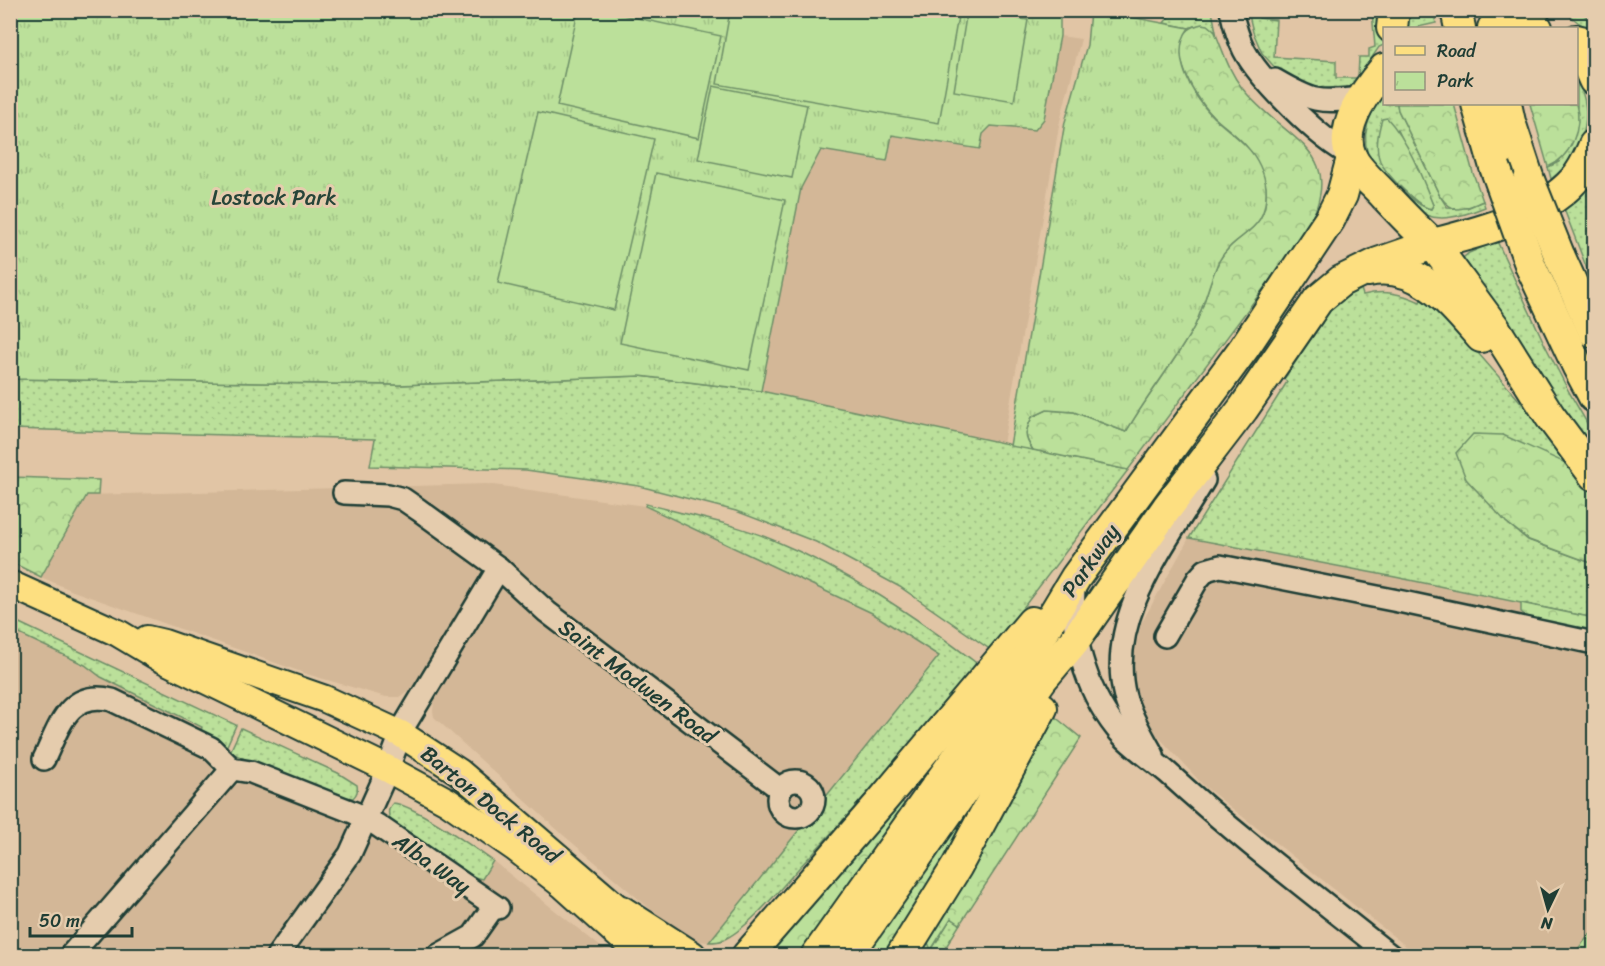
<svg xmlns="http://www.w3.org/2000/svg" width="1605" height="966" font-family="Sriracha,sans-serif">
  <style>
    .built { fill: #d3b797 }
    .grass { fill: url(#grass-dots); stroke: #6d8e67; stroke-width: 1.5; fill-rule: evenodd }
    .forest { fill: url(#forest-crowns); stroke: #6d8e67; stroke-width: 1.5 }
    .park { fill: url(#park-tufts); stroke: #6d8e67; stroke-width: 1.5 }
    .pitch { fill: #bbe09a; stroke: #6d8e67; stroke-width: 1.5 }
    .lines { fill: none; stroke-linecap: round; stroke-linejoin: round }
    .minor-casing { stroke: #1f3d34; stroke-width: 26 }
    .major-casing { stroke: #1f3d34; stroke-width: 30 }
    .highway-casing { stroke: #1f3d34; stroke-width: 34 }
    .minor { stroke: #e5ccad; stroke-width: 21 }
    .major { stroke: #fddf80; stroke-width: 26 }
    .highway { stroke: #fddf80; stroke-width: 30 }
    .highway-bridge-casing { stroke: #1f3d34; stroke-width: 34; stroke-linecap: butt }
    .highway-bridge { stroke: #fddf80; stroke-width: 30 }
    .labels { text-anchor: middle; stroke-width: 6; stroke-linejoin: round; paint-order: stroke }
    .park-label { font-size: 22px; fill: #274539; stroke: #e5ccad }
    .street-label { font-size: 22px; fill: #1f3d34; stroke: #e5ccad }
  </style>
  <defs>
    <pattern id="grass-dots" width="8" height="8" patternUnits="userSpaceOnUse" patternTransform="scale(1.5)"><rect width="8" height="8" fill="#bbe09a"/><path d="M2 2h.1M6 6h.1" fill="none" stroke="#a0c185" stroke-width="1.8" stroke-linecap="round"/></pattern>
    <pattern id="forest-crowns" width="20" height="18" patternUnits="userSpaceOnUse" patternTransform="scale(1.5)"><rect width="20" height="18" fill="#bbe09a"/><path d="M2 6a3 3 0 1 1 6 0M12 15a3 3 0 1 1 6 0" fill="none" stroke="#a0c185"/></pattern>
    <pattern id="park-tufts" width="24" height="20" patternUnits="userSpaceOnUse" patternTransform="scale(1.5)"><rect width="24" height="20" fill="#bbe09a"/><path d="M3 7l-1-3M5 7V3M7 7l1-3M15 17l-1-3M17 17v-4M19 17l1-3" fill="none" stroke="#a0c185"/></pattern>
  </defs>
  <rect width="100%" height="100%" fill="#e1c5a5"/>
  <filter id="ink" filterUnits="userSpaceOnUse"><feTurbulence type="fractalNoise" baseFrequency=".0167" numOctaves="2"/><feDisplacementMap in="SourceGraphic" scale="12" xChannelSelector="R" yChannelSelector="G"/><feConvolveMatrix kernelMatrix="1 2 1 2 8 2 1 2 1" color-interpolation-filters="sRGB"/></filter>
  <g filter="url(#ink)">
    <g class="built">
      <path d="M1060,36L1081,39L1060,121L1003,444L761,391L801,188L821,149L887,161L892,135L980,149L983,134L991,126L1044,119Z"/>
      <path d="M487,484L645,506L872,613L939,656L709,942L697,941L683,935L667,923L562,834L434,717L433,711L434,701L410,689L399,697H386L310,675L73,591L41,577L87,495Z"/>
      <path d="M1189,538L1395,577L1594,618V955H1417L1204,786L1156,734L1140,710L1133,681L1135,651L1141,624Z"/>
      <path d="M11,627L226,737L214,764L210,776L55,955L11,956Z"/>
      <path d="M258,762L350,797L482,878L493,861L611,955L84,956L230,787L239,784H250Z"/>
    </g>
    <g class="grass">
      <path d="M1173,11H1212L1217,37L1214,30L1195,26L1189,28L1164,23Z"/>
      <path d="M1248,11H1259V18L1276,20L1274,57L1336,61V78H1358L1359,57H1369V49L1375,47L1372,11H1388L1384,28V45L1379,47L1345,97L1330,98L1278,71L1262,53L1253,32Z"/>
      <path d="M1402,11H1433L1436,23L1414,28H1401Z"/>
      <path d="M1564,11H1578L1587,17H1594V32L1579,23Z"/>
      <path d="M1577,80C1596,116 1583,155 1551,179L1548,167L1559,162L1577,107Z"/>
      <path d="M1384,91V104H1397L1398,110L1440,196L1447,207L1467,208L1483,201L1485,207C1419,234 1413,208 1371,162C1358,136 1370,113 1384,91ZM1398,130L1433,205L1431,209C1413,207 1392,176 1381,162Z"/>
      <path d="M1590,181L1594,204V287L1564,209L1575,201Z"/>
      <path d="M1497,241L1544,343L1569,392L1594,435V459L1458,262L1469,253Z"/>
      <path d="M1361,289L1363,295C1384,290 1400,293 1420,302L1423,295L1438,307L1579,469L1506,522L1528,540L1594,564V618L1395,577L1189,538L1287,382L1284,379L1322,323L1321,320C1333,305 1344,297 1361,289Z"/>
      <path d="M640,376L761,391L1128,470L991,650L900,587L816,542L736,511L639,486L526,470L370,466L375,439L11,429V379L399,385Z"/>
      <path d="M646,504C688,515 733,523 773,540C848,571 915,616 979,665C920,734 861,802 799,868C780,889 748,929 723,940C719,942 714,942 709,942L939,656L872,613L645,506Z"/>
      <path d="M11,619L236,725L226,748L199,735L202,727L101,677L85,665L11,630Z"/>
      <path d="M241,728L338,773L357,785C358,791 357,794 353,798L346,797L294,782L230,752Z"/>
      <path d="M393,803C415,805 473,847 493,861L482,879L463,874L391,822C388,815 387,809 393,803Z"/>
      <path d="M951,918L960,924L941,955L919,956L927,940L932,949Z"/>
      <path d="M1594,929V955H1573Z"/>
    </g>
    <g class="forest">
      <path d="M1202,24L1208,25L1214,30C1223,50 1228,70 1242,88C1285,143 1352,148 1305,233L1128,470L1033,450C1023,436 1025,432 1032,417L1047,410L1074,412L1126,432C1147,395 1176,362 1195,325C1205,304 1209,281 1219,261C1236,231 1269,233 1266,188C1265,180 1252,153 1247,147C1238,135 1224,127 1213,116C1194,97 1156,34 1202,24Z"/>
      <path d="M1397,104H1454L1473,173L1483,201C1463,209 1454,216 1440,196L1398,110Z"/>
      <path d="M1530,104H1576C1583,128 1571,157 1548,167Z"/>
      <path d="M1387,118C1407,139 1422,177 1433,205L1431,209C1418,207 1386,174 1380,161C1375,148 1378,132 1382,119Z"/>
      <path d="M1473,434L1503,435L1579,469L1594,490V564L1529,540L1506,522L1466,479L1456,453Z"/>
      <path d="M11,477L99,480L98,495H87L41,577L11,562Z"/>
      <path d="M1521,603L1594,618V635L1526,616L1521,612Z"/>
      <path d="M1054,716L1081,738L960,924L951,918L931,950L927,940Z"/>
      <path d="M901,800L908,809L849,884L800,955L767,956L802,912Z"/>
      <path d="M961,808L972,817L892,955L859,956Z"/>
    </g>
    <g class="park">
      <path d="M625,10L655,16L669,10L1060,11V36L1044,119L1035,130L991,126L983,134L980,149L892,135L887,161L821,150L801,188L761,391L640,376L399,385L11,379V11Z"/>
      <path d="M1090,11H1099L1189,28C1168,55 1193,96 1213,117C1224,127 1237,136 1247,147C1257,157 1265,174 1266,188C1268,235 1236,230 1219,261C1209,281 1205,304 1195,325C1175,362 1147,395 1126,432L1074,412L1047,410L1032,417C1025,432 1023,436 1033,450L1010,446L1065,122L1087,45Z"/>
    </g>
    <g class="pitch">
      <path d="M578,11H604L721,36L699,138L557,106Z"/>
      <path d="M730,11H959L939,123L717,84Z"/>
      <path d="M967,11L1028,20L1014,101L954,91Z"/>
      <path d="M713,86L807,105L792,178L698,159Z"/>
      <path d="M538,112L654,139L614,310L498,283Z"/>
      <path d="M656,173L785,200L749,370L620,343Z"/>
    </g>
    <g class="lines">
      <g class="minor-casing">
        <g id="minor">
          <path d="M1231,10C1234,24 1238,38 1244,50C1259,79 1321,141 1350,154"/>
          <path d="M1275,80C1313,102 1318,103 1361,98"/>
          <path d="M344,493L388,495L403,499L419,510L499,568L547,612L781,790"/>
          <path d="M1075,582C1068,630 1086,690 1116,728C1130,746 1151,758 1168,773C1239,838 1316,896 1391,956"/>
          <path d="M1165,636L1198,579L1206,570L1220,566L1403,602L1594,643"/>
          <path d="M1153,755C1143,737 1131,718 1125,697C1105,618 1166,544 1204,480"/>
          <path d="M44,759C59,728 68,689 112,700L211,748L232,769L251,772L355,813L377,825L498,908"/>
          <circle cx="796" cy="799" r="18"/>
          <path d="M70,956L232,769"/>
          <path d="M277,956L350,854L385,776L404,726L499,568"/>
          <path d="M437,956L473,936L494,906"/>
        </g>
      </g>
      <g class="major-casing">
        <g id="major">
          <path d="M1576,38L1594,42"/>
          <path d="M10,584L118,633L160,658L388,769L447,801L515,848L564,886L642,956"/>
          <path d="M147,639L164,643L325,699L401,734L459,772L635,923"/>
        </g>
      </g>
      <g class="highway-casing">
        <g id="highway">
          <path d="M1456,10L1460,28"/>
          <path d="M1392,28L1394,10"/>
          <path d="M1493,28L1518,27L1537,28"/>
          <path d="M1576,50L1587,64L1594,80"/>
          <path d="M1384,69C1366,90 1338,127 1351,156C1356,169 1375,185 1384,195C1400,212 1416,229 1433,244C1480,232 1549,215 1579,174C1585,165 1590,155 1594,145"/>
          <path d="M1477,104L1495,167"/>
          <path d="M1506,104L1510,122L1529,180"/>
          <path d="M1559,255L1594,332"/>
          <path d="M1531,267L1578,367L1594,397"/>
          <path d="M1368,271C1419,261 1451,303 1481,337"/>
          <path d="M621,911L691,956"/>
          <path d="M747,956L881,802L1032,622"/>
          <path d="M816,956L1023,665L1076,577L1244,348L1330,219L1342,195L1352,158"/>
          <path d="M847,956L1042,679L1075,640L1167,508L1243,409L1318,300L1341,281L1378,263L1433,244L1494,327L1550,416L1594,475"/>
          <path d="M901,956L957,866L1042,708"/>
        </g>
      </g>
      <use href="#minor" class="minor"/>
      <use href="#major" class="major"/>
      <use href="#highway" class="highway"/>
      <g class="highway-bridge-casing">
        <g id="highway-bridge">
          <path d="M1495,167L1531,267"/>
          <path d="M1529,180L1559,255"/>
        </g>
      </g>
      <use href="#highway-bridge" class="highway-bridge"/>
    </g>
  </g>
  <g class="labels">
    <g class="park-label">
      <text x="274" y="205">Lostock Park</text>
    </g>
    <g class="street-label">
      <text transform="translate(1090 560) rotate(-55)" y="8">Parkway</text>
      <text transform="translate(638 681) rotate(37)" y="8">Saint Modwen Road</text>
      <text transform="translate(491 804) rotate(39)" y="8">Barton Dock Road</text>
      <text transform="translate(432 863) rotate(35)" y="8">Alba Way</text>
    </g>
  </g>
  <rect width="1605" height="966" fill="none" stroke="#e5ccad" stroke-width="36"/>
  <rect x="18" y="18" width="1569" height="930" fill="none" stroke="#1f3d34" stroke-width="2" filter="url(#ink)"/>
  <rect x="1383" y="27" width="195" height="78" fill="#e5ccad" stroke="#96937d" stroke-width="1.5"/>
  <rect x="1395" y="46" width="30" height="9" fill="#fddf80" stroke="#96937d" stroke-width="1.5"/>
  <text x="1437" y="57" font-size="18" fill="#1f3d34">Road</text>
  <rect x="1395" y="72" width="30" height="18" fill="url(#park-tufts)" stroke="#96937d" stroke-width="1.5"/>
  <text x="1437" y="87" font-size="18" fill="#1f3d34">Park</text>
  <g transform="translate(1548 909) rotate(185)" stroke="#e5ccad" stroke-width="4.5" paint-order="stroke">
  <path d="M0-4.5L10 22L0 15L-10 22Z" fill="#1f3d34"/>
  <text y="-9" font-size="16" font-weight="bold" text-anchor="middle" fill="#1f3d34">N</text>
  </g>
  <path d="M30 927v9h102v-9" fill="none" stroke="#1f3d34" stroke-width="3"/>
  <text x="39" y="927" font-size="18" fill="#1f3d34" stroke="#e5ccad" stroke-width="4.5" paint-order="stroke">50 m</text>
</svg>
